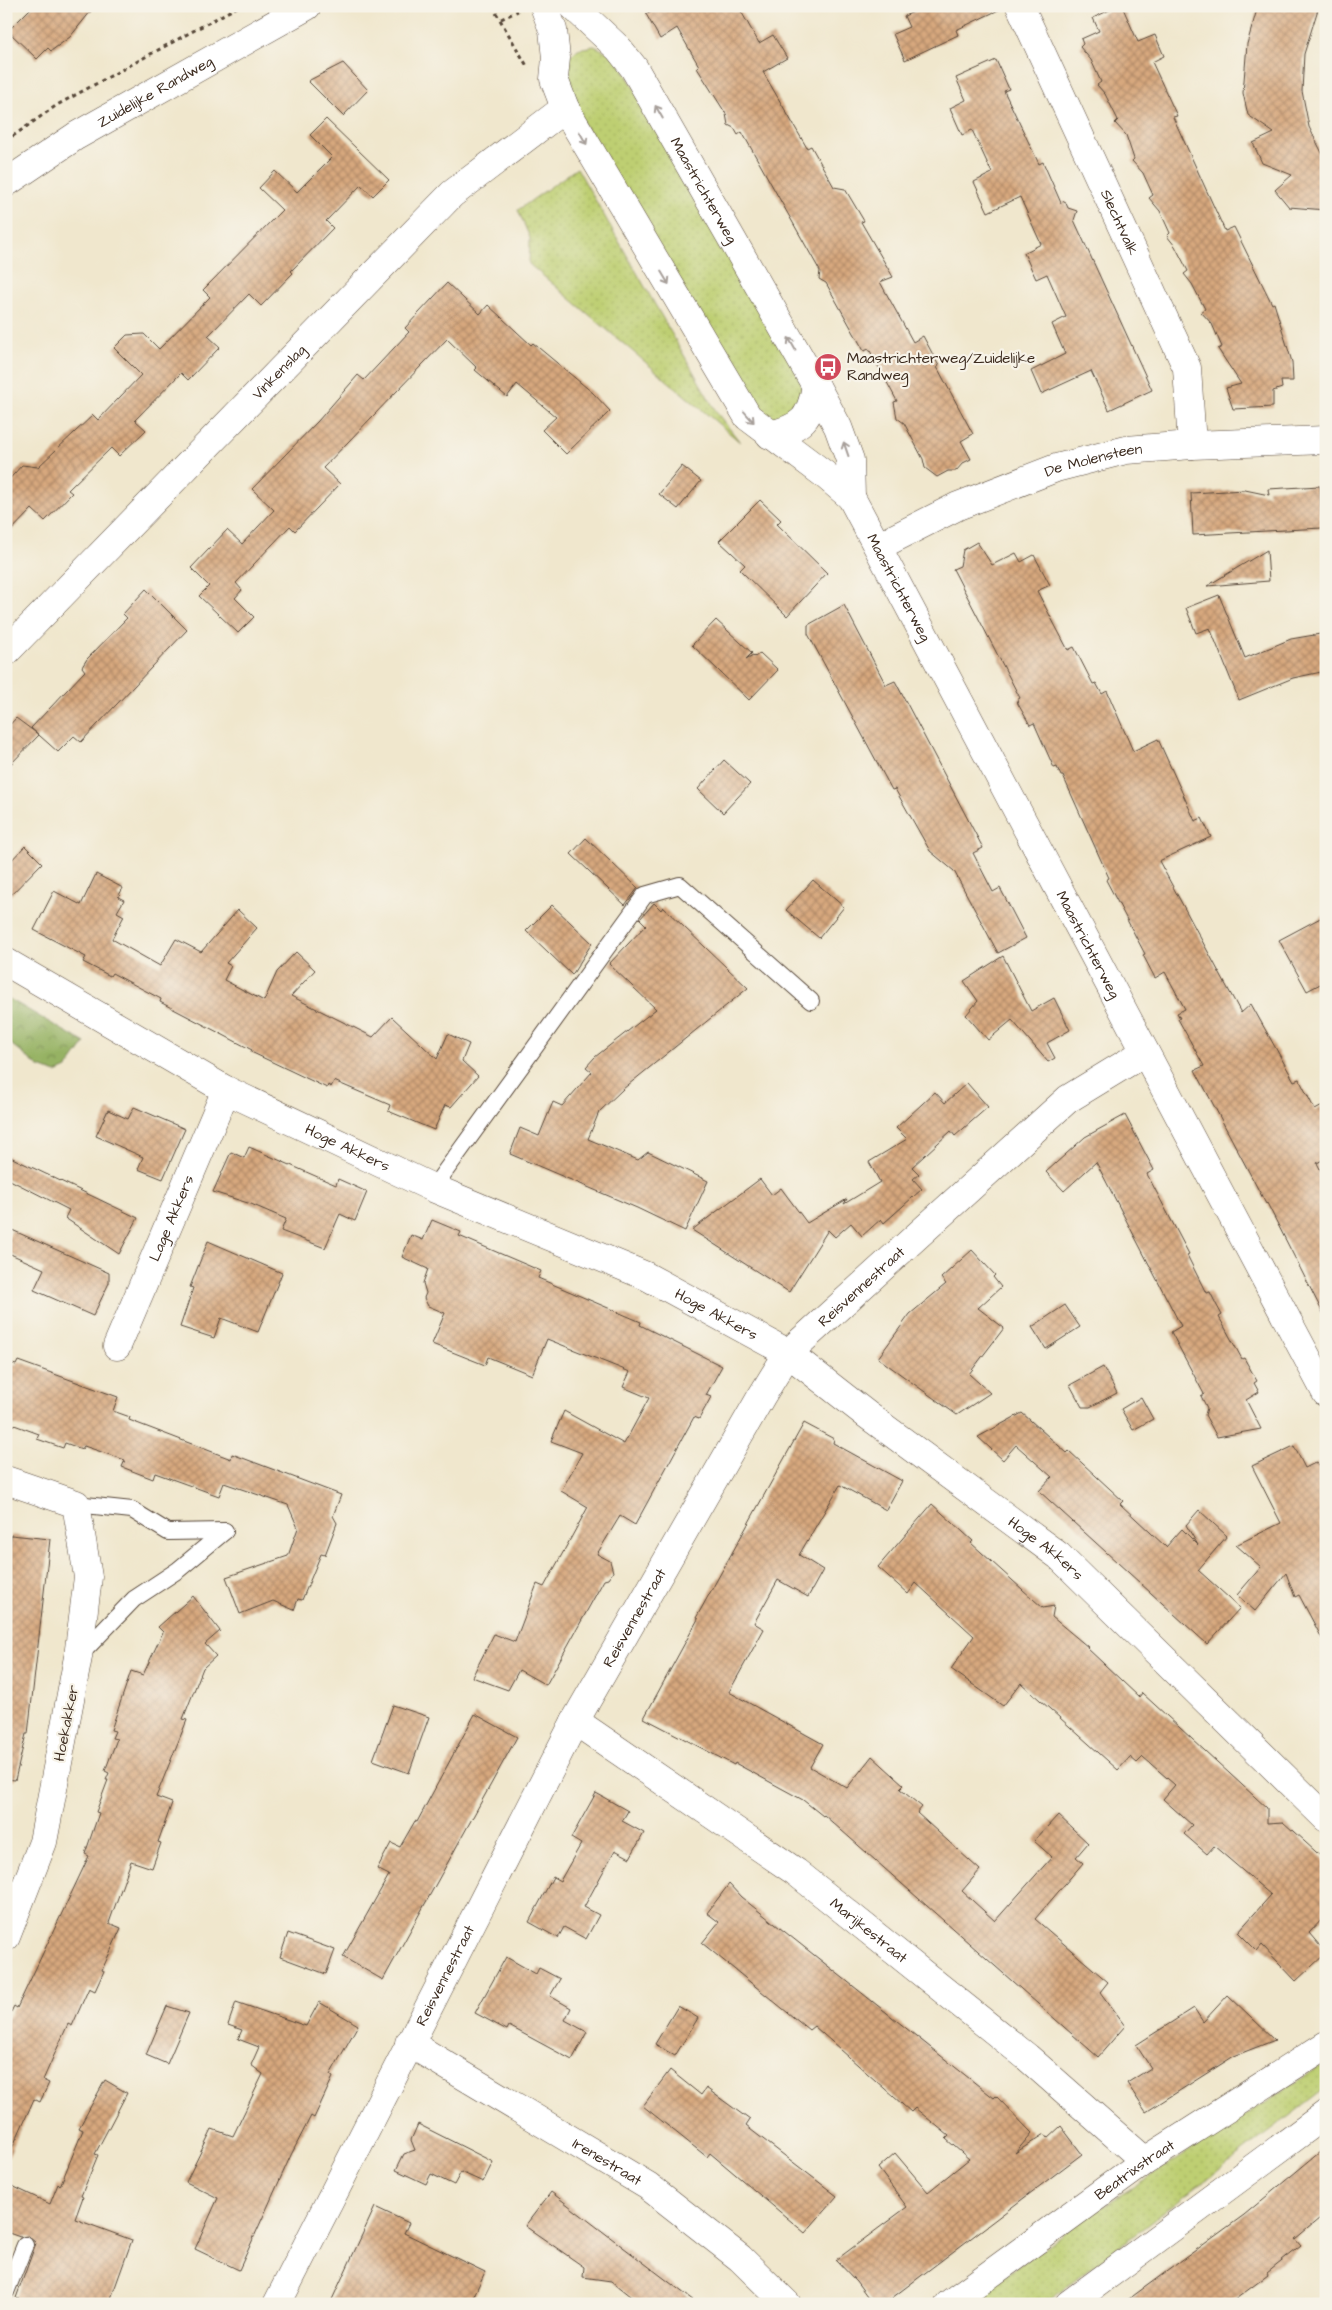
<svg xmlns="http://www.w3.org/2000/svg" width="1332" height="2310" font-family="'Architects Daughter',sans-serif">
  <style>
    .grass { fill: url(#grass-dots); stroke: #7c7c48 }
    .forest { fill: url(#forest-crowns); stroke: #686e41 }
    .building { fill: url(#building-cross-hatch) }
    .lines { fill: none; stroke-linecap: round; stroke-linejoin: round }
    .lane-casing { stroke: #564638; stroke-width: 18 }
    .street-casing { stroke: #564638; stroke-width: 29 }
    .primary-casing { stroke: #564638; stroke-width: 29 }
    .path { stroke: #564638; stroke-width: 3; stroke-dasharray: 4 4; stroke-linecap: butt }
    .lane { stroke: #fff; stroke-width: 16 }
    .street { stroke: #fff; stroke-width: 28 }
    .primary { stroke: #fff; stroke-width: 28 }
    .oneway { stroke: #a79f9a }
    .labels { text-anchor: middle; stroke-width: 4.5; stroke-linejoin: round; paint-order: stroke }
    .street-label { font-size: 15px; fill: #3b2a1e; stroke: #f7f3e8 }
    .poi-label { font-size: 15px; fill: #3b2a1e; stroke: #f7f3e8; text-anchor: start }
  </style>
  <defs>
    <pattern id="grass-dots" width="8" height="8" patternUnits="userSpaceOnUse" patternTransform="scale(1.25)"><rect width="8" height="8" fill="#becf72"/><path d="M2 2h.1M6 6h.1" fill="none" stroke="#a4b262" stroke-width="1.8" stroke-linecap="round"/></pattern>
    <pattern id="forest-crowns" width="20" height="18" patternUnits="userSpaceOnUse" patternTransform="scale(1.25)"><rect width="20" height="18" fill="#96b264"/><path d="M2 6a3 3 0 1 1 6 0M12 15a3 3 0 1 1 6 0" fill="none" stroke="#7c9152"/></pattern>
    <pattern id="building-cross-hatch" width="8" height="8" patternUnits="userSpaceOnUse" patternTransform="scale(1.25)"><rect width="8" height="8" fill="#d7a87e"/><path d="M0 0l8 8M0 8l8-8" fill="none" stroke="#b08967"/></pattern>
  </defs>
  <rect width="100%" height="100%" fill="#f7f3e8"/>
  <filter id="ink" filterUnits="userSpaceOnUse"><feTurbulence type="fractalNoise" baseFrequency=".02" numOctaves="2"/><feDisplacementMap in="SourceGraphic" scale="10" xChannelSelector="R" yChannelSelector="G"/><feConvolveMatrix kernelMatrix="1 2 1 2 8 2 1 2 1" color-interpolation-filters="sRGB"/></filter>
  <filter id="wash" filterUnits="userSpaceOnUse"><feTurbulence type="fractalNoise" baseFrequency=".0096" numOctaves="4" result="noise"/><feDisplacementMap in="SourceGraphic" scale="20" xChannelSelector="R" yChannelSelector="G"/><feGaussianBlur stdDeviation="1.12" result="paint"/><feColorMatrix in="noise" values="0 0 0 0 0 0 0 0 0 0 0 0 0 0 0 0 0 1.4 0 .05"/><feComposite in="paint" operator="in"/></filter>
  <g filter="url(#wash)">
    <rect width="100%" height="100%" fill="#f0e7cd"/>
    <g class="grass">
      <path d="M594,46L607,52L618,60L803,381L796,417L764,422L566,95L565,61L578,49Z"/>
      <path d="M577,168L717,413L740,442L529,264L530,238L518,210Z"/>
      <path d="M1326,2063V2088L1044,2304H966L1080,2221Z"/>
    </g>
    <path class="forest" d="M6,997L85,1043L67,1068L56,1073L39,1067L6,1040Z"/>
    <g id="blocks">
      <g class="building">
        <path d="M33,6H95L70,37L51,51L48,48L37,59L8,31Z"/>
        <path d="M659,6H738L759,43L773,35L787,58L763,72L807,148L811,146L834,187L845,189L864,221L861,222L893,277L880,282L913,342L923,336L939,366L937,367L973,434L961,441L971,459L963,463L956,471H948L937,477L925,468L923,459L904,423L897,418L894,402L897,401L869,349L864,351L826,283L819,279L820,271L742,132L738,135L734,128L728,125L726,114L697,68L699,66L677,28L660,39L646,14Z"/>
        <path d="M918,6H1005V7L956,30L958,35L905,60L893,34L909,27L904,16L916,11Z"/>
        <path d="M1118,6H1122L1138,42L1155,35L1164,56L1152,62L1177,116L1173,117L1225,231L1234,227L1272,304L1274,303L1292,362L1293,381H1281L1282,388L1273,391V407L1233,409L1226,388L1241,384L1218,349L1222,347L1212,324L1201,312L1205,309L1192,284L1184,274L1188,271L1175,246L1167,236L1170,233L1160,211L1149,198L1153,195L1143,173L1132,161L1134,159L1126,135L1115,123L1118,120L1105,94L1097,85L1101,82L1091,60L1080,47L1083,44L1081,39L1099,31L1093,18Z"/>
        <path d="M1258,6H1319L1304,54L1302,91L1309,127L1326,161V210L1289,207L1275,190L1292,175L1262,163L1253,143L1274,133L1248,115L1243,93L1247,44Z"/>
        <path d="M996,60L1009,89L1004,91L1039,164L1043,162L1061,203L1065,201L1068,208L1077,211L1074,220L1152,390L1109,410L1091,371L1041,394L1031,371L1065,354L1052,324L1066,317L1047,274L1036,279L1024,253L1041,244L1020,197L988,212L974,182L992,173L972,130L962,135L950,108L966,100L956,78Z"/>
        <path d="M343,63L368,90L343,116L308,81Z"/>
        <path d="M326,119L389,180L373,196L361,185L326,221L333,228L291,271L293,273L261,306L249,294L208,336L220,347L188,380L181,373L135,420L146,430L119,456L111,448L68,490L72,493L45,521L32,509L6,536V483L22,465L38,467L93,415L98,420L141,375L114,348L127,335L144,334L159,349L210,297L203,290L282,210L259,188L275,171L297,192L332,157L310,135Z"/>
        <path d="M447,283L480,314L488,305L531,345L533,343L593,393L610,411L566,454L542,430L556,417L517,384L507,397L475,370L477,368L447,339L323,468L340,484L295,531L290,526L236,583L242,590L235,598L254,617L238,633L199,596L209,586L191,568L227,530L242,544L274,510L252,489L318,421L358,375L364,380L409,332L405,328Z"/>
        <path d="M682,466L701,481L678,509L659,494Z"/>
        <path d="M1320,486L1322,528L1193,535L1191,493L1245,490L1269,495L1268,489Z"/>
        <path d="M760,500L781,520L777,524L827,573L787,616L740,570L745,565L719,541Z"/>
        <path d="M977,542L992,565L1016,553L1021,562L1034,555L1050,585L1037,591L1068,650L1074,647L1093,684L1096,683L1102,694L1107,691L1133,751L1158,739L1195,821L1202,818L1211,837L1159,861L1241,1013L1251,1004L1294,1081L1299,1079L1315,1110L1326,1104V1158L1317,1163L1326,1181V1319L1267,1203L1266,1204L1195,1070L1204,1066L1178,1019L1180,1018L1177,1013L1185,1009L1165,972L1155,978L1143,955L1145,954L1106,880L1109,878L1063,776H1061L1057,767L1054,768L1034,723L1030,725L1018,704L1017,700L1020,698L953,569L960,566L963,550Z"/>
        <path d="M1267,550L1269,581L1207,586Z"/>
        <path d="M146,589L187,630L81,742L74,736L58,752L31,728L85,671L82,667L87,659L127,618L123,614Z"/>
        <path d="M1219,595L1245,658L1291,639L1326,633V671L1293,678L1239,700L1210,628L1196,633L1186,608Z"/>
        <path d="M844,605L886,685L895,681L983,848L973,853L993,892L1000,888L1026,938L998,953L954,871L930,851L895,789L892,790L808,634V625Z"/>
        <path d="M716,620L752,653L746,659L753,655L755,657L760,653L778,670L749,700L692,645Z"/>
        <path d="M16,718L39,735L6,769V729Z"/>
        <path d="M724,760L750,784L723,813L698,789Z"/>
        <path d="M586,838L638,888L625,905L571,854Z"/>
        <path d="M25,846L42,863L6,900V866Z"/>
        <path d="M96,874L123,888L118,897L124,900L117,912L124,916L112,939L160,966L176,939L201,952L238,910L257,928L226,963L231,966L224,980L264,1001L277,972L296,952L315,970L291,996L373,1037L392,1017L437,1059L448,1034L469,1044L462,1061L478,1076L451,1107L445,1105L434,1130L388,1111L390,1105L334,1081L331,1087L328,1085L327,1088L251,1052L252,1050L160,1002L161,999L112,973L110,976L83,962L86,957L34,930L54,891L81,905Z"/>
        <path d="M813,880L844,907L819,938L786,910Z"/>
        <path d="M654,903L661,910L663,907L748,988L623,1089L599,1112L588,1139L638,1160L648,1152L708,1181L685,1231L637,1208L510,1154L520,1128L539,1136L553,1102L562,1106L592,1072L586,1067L595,1057L656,1009L609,964L646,925L640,919Z"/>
        <path d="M552,905L592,943L572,975L526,931Z"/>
        <path d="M1326,915V981L1307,991L1279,940Z"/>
        <path d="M1003,956L1031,1011L1054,998L1070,1030L1047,1043L1055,1058L1048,1062L1012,1020L988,1040L966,1015L978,1001L964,981Z"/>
        <path d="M967,1083L988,1107L955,1136L951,1131L912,1167L919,1174L913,1179L922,1189L884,1223L881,1219L862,1236L851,1223L835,1237L828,1230L789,1292L692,1230L760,1179L772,1195L781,1188L807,1223L847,1199L844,1204L880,1182L869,1162L907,1139L896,1128L935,1092L945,1103Z"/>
        <path d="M134,1107L185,1129L163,1179L138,1169L143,1157L96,1136L108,1110L128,1119Z"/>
        <path d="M1125,1115L1154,1170L1147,1174L1189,1254L1187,1255L1206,1293L1210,1292L1216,1304L1222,1315L1219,1317L1242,1359L1244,1358L1257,1381L1254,1383L1259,1392L1246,1400L1261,1429L1217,1437L1205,1415L1207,1408L1201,1396L1204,1394L1171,1332L1181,1326L1096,1162L1064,1191L1046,1172L1085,1137Z"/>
        <path d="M249,1147L336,1185L338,1179L367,1192L355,1221L340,1214L325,1248L281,1231L286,1219L251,1204L213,1192L231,1152L244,1158Z"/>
        <path d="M6,1155L138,1218L119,1254L65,1218L69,1210L6,1178Z"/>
        <path d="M432,1220L461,1232L459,1236L541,1271L538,1278L641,1322L640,1325L722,1366L706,1395L711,1397L699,1419L694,1417L635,1525L620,1516L597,1554L610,1561L613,1572L608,1579L604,1580L546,1685L519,1670L508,1690L472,1677L494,1634L515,1642L537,1584L544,1587L588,1507L561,1491L582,1453L551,1441L564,1411L624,1444L649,1398L623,1387L630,1372L547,1339L532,1375L488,1357L485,1365L432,1344L445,1313L428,1306L424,1298L426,1293L423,1283L428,1269L402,1257L411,1235L423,1240Z"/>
        <path d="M12,1230L109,1273V1283L93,1316L34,1290L44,1269L6,1252V1242Z"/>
        <path d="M208,1241L282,1273L258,1332L221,1318L214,1338L180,1327L193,1288L190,1287Z"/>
        <path d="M972,1250L995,1275L993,1277L1001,1287L978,1308L1004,1328L969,1374L990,1393L957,1415L878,1358L910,1314L946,1284L941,1278Z"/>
        <path d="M1065,1305L1080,1327L1046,1349L1032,1327Z"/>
        <path d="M18,1361L118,1397L113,1411L130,1417L129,1420L231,1459L232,1454L341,1495L333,1516L337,1523L325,1555L321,1554L302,1600L298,1599L294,1610L273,1601L240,1614L226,1577L288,1556L298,1528L288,1505L224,1483L219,1496L155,1473L153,1479L122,1467L125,1460L84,1446L82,1449L65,1443L63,1448L37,1439L39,1434L6,1422V1362L16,1365Z"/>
        <path d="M1103,1367L1117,1393L1090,1407H1082L1070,1385Z"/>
        <path d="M1141,1397L1153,1419L1133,1430L1121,1409Z"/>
        <path d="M1022,1413L1067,1453L1069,1451L1123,1501L1120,1504L1166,1547L1182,1529L1198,1545L1186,1525L1199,1510L1227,1536L1198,1570L1240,1608L1207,1644L1039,1491L1052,1477L1016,1445L1003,1460L978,1437Z"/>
        <path d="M804,1423L834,1439L833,1443L902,1481L886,1510L840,1485L799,1555L823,1570L808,1597L778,1580L754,1623L764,1629L729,1692L823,1744L810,1767L847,1788L872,1756L904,1785L900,1789L922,1807L917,1813L980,1870L962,1891L995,1921L1052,1857L1034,1841L1058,1815L1088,1843L1076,1857L1083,1863L1035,1919L1108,1982L1100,1992L1125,2026L1098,2057L824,1815L823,1816L803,1800L735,1763L734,1765L644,1718L698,1619L696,1618Z"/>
        <path d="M1294,1446L1305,1468L1317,1462L1326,1479V1646L1299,1595L1295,1597L1286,1573L1255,1611L1237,1595L1261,1567L1236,1545L1281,1523L1252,1466Z"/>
        <path d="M932,1504L973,1541L971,1543L1043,1608L1054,1606L1052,1617L1088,1647L1087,1648L1139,1697L1142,1693L1267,1808V1823L1283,1822L1326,1861V1915L1309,1933L1326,1953L1296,1981L1262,1945L1257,1951L1238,1932L1271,1895L1214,1846L1207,1854L1184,1834L1192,1825L1163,1799L1175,1785L1143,1757L1137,1763L1130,1757L1118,1770L1021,1683L1003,1706L951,1669L974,1636L916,1583L908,1594L878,1567Z"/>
        <path d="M11,1535L50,1539L28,1734H26L15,1780L6,1779V1576Z"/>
        <path d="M193,1596L220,1631L205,1644L216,1656L203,1668L183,1719L187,1720L156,1797L172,1803L158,1842L161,1843L152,1868L131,1861L109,1923L121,1928L102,1970L104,1971L95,1991L89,1988L72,2026L68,2024L43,2080L49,2083L40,2102L34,2099L6,2162V2022L14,2006L17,2008L89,1856L85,1854L99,1813L96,1812L108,1780H106L109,1773L105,1771L117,1739L112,1738L115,1731L111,1730L131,1671L143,1675L163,1632L158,1627Z"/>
        <path d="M393,1705L429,1717L409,1773L373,1760Z"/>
        <path d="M475,1714L517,1737L383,1980L343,1957L389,1875L377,1869L391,1843L400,1847L415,1821L417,1822Z"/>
        <path d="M596,1793L628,1811L622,1821L644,1833L630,1858L615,1850L584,1907L599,1915L586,1939L564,1927L558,1938L529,1922L553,1877L560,1881L581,1844L571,1838Z"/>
        <path d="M729,1884L741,1897L994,2098L996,2096L1032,2133L1015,2153L1045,2134L1048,2138L1061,2126L1082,2154L884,2304H873L856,2281L836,2260L907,2207L878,2168L895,2153L928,2192L969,2159L946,2139L949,2136L915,2108L911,2112L814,2026L809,2030L702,1943L719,1922L707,1913Z"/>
        <path d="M288,1933L335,1950L326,1974L280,1957Z"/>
        <path d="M506,1957L536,1974L539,1968L560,1979L550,1996L571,2008L565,2020L587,2032L572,2060L509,2026L507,2030L475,2013Z"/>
        <path d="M1228,1995L1275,2040L1234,2056L1146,2112L1127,2083L1151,2068L1136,2045L1194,2008L1203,2022Z"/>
        <path d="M236,2002L306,2026L319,2002L358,2025L330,2075L333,2077L314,2118L311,2116L291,2155L239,2270L195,2249L218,2198L186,2182L212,2129L233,2136L263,2074L251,2065L259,2047L238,2039L242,2030L228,2025Z"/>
        <path d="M167,2006L189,2013L167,2064L146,2055Z"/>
        <path d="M678,2006L698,2018L675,2056L655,2044Z"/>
        <path d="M670,2070L701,2095L706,2088L750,2120L746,2126L837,2196L805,2233L710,2153L707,2157L643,2106Z"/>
        <path d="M105,2080L127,2093L95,2154L98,2155L81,2196L83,2197L75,2219L132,2240L109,2304H30L16,2298L36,2243L28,2236L20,2237L6,2232V2183L50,2204L58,2184L60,2186L83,2130L79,2128Z"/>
        <path d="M418,2124L493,2162L483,2182L461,2172L454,2185L431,2174L426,2184L396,2170L404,2154L415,2150L411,2140Z"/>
        <path d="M1326,2147V2213L1295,2239L1301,2246L1267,2273L1268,2275L1229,2304H1122L1244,2215Z"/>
        <path d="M551,2192L619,2244L698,2304H640L611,2281L583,2277L584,2267L525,2226Z"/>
        <path d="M375,2207L409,2223L404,2233L485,2272L470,2304H330Z"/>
      </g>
    </g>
  </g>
  <g filter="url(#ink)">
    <use href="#blocks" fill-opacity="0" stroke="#564638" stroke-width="1"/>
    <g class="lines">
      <g class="lane-casing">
        <g id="lane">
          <path d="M433,1188L645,895L680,885L811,1001"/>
          <path d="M76,1504L132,1510L168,1532L225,1531"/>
          <path d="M79,1656L134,1599L178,1570L225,1531"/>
          <path d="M6,2292L25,2245"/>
        </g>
      </g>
      <g class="street-casing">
        <g id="street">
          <path id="s1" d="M544,6L553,30L556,58L554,79L565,108L748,417L824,474L851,497L1326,1393"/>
          <path id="s2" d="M573,6L619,49L634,68L816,386L838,427L850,460L851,497"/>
          <path id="s3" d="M1020,6L1187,368L1192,445"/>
          <path d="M770,435C803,427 810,419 816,386"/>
          <path id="s4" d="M879,546L958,506L1056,468L1126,450L1192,445L1326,440"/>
          <path id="s5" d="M6,652L452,194L565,108"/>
          <path id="s6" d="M6,962L226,1090L433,1188L646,1276L788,1353L866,1414L1059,1556L1326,1818"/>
          <path id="s7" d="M117,1346L226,1090"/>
          <path d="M6,1480L76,1504L88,1577L78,1657L43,1842L6,1937"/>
          <path id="s8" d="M575,1721L796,1872L1027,2057L1145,2161"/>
          <path id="s9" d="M409,2043L648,2186L740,2258L787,2304"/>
          <path id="s10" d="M277,2304L575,1721L761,1397L788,1353L1068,1099L1145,1052"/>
          <path id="s11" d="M949,2304L1145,2161L1326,2045"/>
          <path d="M1069,2304L1326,2114"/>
        </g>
      </g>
      <g class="primary-casing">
        <g id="primary">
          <path id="s12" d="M6,183L76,136L307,6"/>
        </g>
      </g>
      <g class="path">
        <path d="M492,6L527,66"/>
        <path d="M501,19L518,11"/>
        <path d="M6,141L57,105L239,6"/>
      </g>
      <use href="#lane" class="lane"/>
      <use href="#street" class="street"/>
      <use href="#primary" class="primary"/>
    </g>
    <defs><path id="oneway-shaft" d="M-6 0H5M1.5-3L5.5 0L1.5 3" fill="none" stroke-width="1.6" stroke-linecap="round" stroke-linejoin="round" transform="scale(1.25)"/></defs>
    <g class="oneway">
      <use href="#oneway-shaft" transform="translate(659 112) rotate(-120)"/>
      <use href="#oneway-shaft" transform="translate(583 138) rotate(60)"/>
      <use href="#oneway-shaft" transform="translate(665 278) rotate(59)"/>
      <use href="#oneway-shaft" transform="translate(792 344) rotate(-120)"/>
      <use href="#oneway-shaft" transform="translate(749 417) rotate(48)"/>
      <use href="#oneway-shaft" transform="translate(846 449) rotate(-109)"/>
    </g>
  </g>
  <defs>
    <g id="bus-disc" transform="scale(1.4375)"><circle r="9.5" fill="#d1495b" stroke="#f7f3e8"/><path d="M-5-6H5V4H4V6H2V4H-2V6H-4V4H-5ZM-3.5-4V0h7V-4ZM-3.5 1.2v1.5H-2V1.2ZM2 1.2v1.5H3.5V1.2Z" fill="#fff"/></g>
  </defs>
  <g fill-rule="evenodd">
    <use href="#bus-disc" x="828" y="367"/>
  </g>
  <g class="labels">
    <g class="street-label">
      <text dy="5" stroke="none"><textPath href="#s12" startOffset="175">Zuidelijke Randweg</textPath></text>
      <text dy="5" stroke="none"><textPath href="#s2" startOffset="228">Maastrichterweg</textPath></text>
      <text dy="5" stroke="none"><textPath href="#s3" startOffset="238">Slechtvalk</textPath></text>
      <text dy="5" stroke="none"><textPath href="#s5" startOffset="391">Vinkenslag</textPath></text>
      <text dy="5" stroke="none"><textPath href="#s4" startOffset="232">De Molensteen</textPath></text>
      <text dy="5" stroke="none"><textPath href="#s1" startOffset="698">Maastrichterweg</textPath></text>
      <text dy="5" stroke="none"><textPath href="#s1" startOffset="1102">Maastrichterweg</textPath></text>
      <text dy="5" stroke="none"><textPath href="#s6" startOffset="389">Hoge Akkers</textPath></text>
      <text dy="5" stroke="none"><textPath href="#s7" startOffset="139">Lage Akkers</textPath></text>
      <text dy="5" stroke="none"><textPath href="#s10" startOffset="1179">Reisvennestraat</textPath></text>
      <text dy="5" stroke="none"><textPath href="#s6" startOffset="794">Hoge Akkers</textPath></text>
      <text dy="5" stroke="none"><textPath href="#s6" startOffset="1199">Hoge Akkers</textPath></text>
      <text dy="5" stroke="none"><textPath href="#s10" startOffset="774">Reisvennestraat</textPath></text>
      <text transform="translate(66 1723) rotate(-79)" y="5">Hoekakker</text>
      <text dy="5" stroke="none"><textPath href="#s8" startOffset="361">Marijkestraat</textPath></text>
      <text dy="5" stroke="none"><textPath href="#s10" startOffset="369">Reisvennestraat</textPath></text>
      <text dy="5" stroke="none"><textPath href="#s9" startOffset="231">Irenestraat</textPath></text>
      <text dy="5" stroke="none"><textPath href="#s11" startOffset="229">Beatrixstraat</textPath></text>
    </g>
    <g class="poi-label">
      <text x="847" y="363">Maastrichterweg/Zuidelijke<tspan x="847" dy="17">Randweg</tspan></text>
    </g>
  </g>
  <rect width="1332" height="2310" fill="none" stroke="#f7f3e8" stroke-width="25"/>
</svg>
